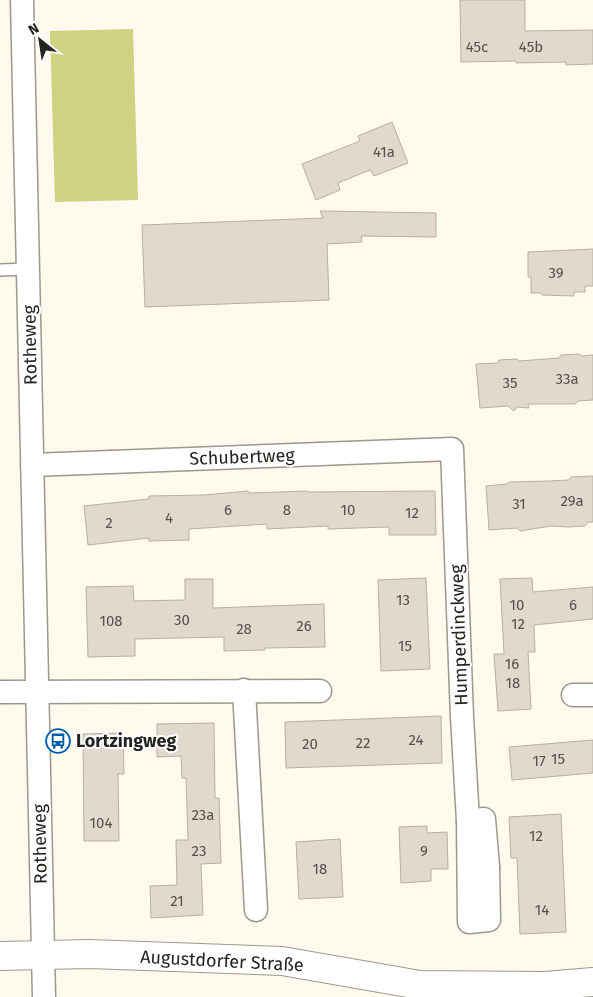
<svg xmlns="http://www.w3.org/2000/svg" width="593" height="997" font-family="'Fira Sans',sans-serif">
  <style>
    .green { fill: #ced281 }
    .building { fill: #e1d9cd; stroke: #b6afa4 }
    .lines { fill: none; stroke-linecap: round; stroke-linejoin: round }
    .service-casing { stroke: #9c988c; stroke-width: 14 }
    .minor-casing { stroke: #9c988c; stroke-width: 25 }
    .tertiary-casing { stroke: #9c988c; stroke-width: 30 }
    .service { stroke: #fff; stroke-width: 11 }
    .minor { stroke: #fff; stroke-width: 22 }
    .tertiary { stroke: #fff; stroke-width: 28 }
    .labels { text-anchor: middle; stroke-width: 4; stroke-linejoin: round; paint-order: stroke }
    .number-label { font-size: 15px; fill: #55514a }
    .street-label { font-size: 18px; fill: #26241f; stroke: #fff }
    .poi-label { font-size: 18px; font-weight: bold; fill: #26241f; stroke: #fff; text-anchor: start }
  </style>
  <rect width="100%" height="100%" fill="#fffaed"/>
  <path class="green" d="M133,29L138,200L55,202L50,31Z"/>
  <g class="building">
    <path d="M460,0H525V31L593,30V64L566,65V62L516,63V61L461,62Z"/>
    <path d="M392,122L408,163L374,176L370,170L338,183L340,190L316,200L302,164L360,141L358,136Z"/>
    <path d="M320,211L436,213V237L361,236L362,242L327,244L329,300L145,307L142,225L323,218Z"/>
    <path d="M593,249V286H585V292H574V296L542,295V293H531V277H528V252Z"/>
    <path d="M579,354L582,356L593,355V400L578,401L575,404H528L529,408L517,407L514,411L508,406L480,408L476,364L498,363L499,360L517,359L519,361L559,358L561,355Z"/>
    <path d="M593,476V522H588L585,526L569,527L551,526L520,531L517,528L489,530L486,486L507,484L509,482L549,481L569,480L571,477Z"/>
    <path d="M248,491L249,493L307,491V492L435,491L436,535H389V527L328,529V526L267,529V524L189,529V540L149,541V538L88,545L84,506L149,499V496L204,495Z"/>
    <path d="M426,578L430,669L381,671L378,580Z"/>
    <path d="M532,578L533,592L593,587V619L534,625L535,652H528L531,709L498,711L494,654H504L500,579Z"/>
    <path d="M185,579H213V608L324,604L325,647L265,648V650L224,651V637L135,639V656L88,657L86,587L133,586L134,601L185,600Z"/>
    <path d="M441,716L442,763L286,768L285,722Z"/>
    <path d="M214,723L215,798H219L221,863L201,864L203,915L151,918L150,886L177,885L176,840H188L186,778H182L181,756L157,757V724Z"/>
    <path d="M123,733L124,774H118L119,841H84L83,734Z"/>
    <path d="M593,740V773L512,780L509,747Z"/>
    <path d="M561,814L566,932L520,934L517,858H511L509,817Z"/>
    <path d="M427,826V833L447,832L448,869H431V881L401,883L399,827Z"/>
    <path d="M340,839L343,897L299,899L296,842Z"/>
  </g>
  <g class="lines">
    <g class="service-casing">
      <path id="service" d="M0,270L28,269"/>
    </g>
    <g class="minor-casing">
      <g id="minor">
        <path d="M22,0L44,997"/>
        <path d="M32,465L452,449L462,717L468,821L469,922L489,920L488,867H469"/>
        <path d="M244,690L256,910"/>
        <path d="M0,692L320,691"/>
        <path d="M573,695H593"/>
        <path d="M468,821L484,819L488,867"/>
      </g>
    </g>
    <g class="tertiary-casing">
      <path id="tertiary" d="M0,956L89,954L282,961L420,985L545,986L593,982"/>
    </g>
    <use href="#service" class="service"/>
    <use href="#minor" class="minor"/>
    <use href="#tertiary" class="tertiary"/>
  </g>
  <defs>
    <g id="bus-ring" transform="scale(1.25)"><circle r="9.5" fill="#fff" stroke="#005ca9" stroke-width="1.5"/><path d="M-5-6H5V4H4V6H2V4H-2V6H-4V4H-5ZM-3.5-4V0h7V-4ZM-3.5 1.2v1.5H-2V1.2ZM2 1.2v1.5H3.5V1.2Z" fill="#005ca9"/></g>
  </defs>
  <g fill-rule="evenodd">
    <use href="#bus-ring" x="58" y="741"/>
  </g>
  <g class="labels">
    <g class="number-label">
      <text x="477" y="52">45c</text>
      <text x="531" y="52">45b</text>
      <text x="384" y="157">41a</text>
      <text x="556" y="278">39</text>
      <text x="567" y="384">33a</text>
      <text x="510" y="388">35</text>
      <text x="572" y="506">29a</text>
      <text x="519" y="509">31</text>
      <text x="228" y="515">6</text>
      <text x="287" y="515">8</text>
      <text x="348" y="515">10</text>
      <text x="412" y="518">12</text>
      <text x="169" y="523">4</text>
      <text x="109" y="528">2</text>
      <text x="403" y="605">13</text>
      <text x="517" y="610">10</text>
      <text x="573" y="610">6</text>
      <text x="182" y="625">30</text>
      <text x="111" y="626">108</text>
      <text x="518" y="629">12</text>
      <text x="304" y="631">26</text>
      <text x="244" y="634">28</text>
      <text x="405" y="651">15</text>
      <text x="512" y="669">16</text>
      <text x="513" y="688">18</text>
      <text x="416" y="745">24</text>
      <text x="363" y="748">22</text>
      <text x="310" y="749">20</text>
      <text x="558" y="764">15</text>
      <text x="539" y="766">17</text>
      <text x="203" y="820">23a</text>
      <text x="101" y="828">104</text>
      <text x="536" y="841">12</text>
      <text x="199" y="856">23</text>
      <text x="424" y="856">9</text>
      <text x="320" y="874">18</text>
      <text x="177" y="906">21</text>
      <text x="542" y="915">14</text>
    </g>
    <g class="street-label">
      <text transform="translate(30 345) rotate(-91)" y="6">Rotheweg</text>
      <text transform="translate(242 457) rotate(-2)" y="6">Schubertweg</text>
      <text transform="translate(459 635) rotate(-92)" y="6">Humperdinckweg</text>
      <text transform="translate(40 844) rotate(-91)" y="6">Rotheweg</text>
      <text transform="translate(222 961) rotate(3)" y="6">Augustdorfer Straße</text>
    </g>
    <g class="poi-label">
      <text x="76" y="747">Lortzingweg</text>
    </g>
  </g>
  <g transform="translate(40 40) rotate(330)" stroke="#ffffff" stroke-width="4" paint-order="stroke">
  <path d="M0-4L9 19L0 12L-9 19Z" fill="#26241f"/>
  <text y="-8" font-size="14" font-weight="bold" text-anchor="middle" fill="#26241f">N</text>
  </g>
</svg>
